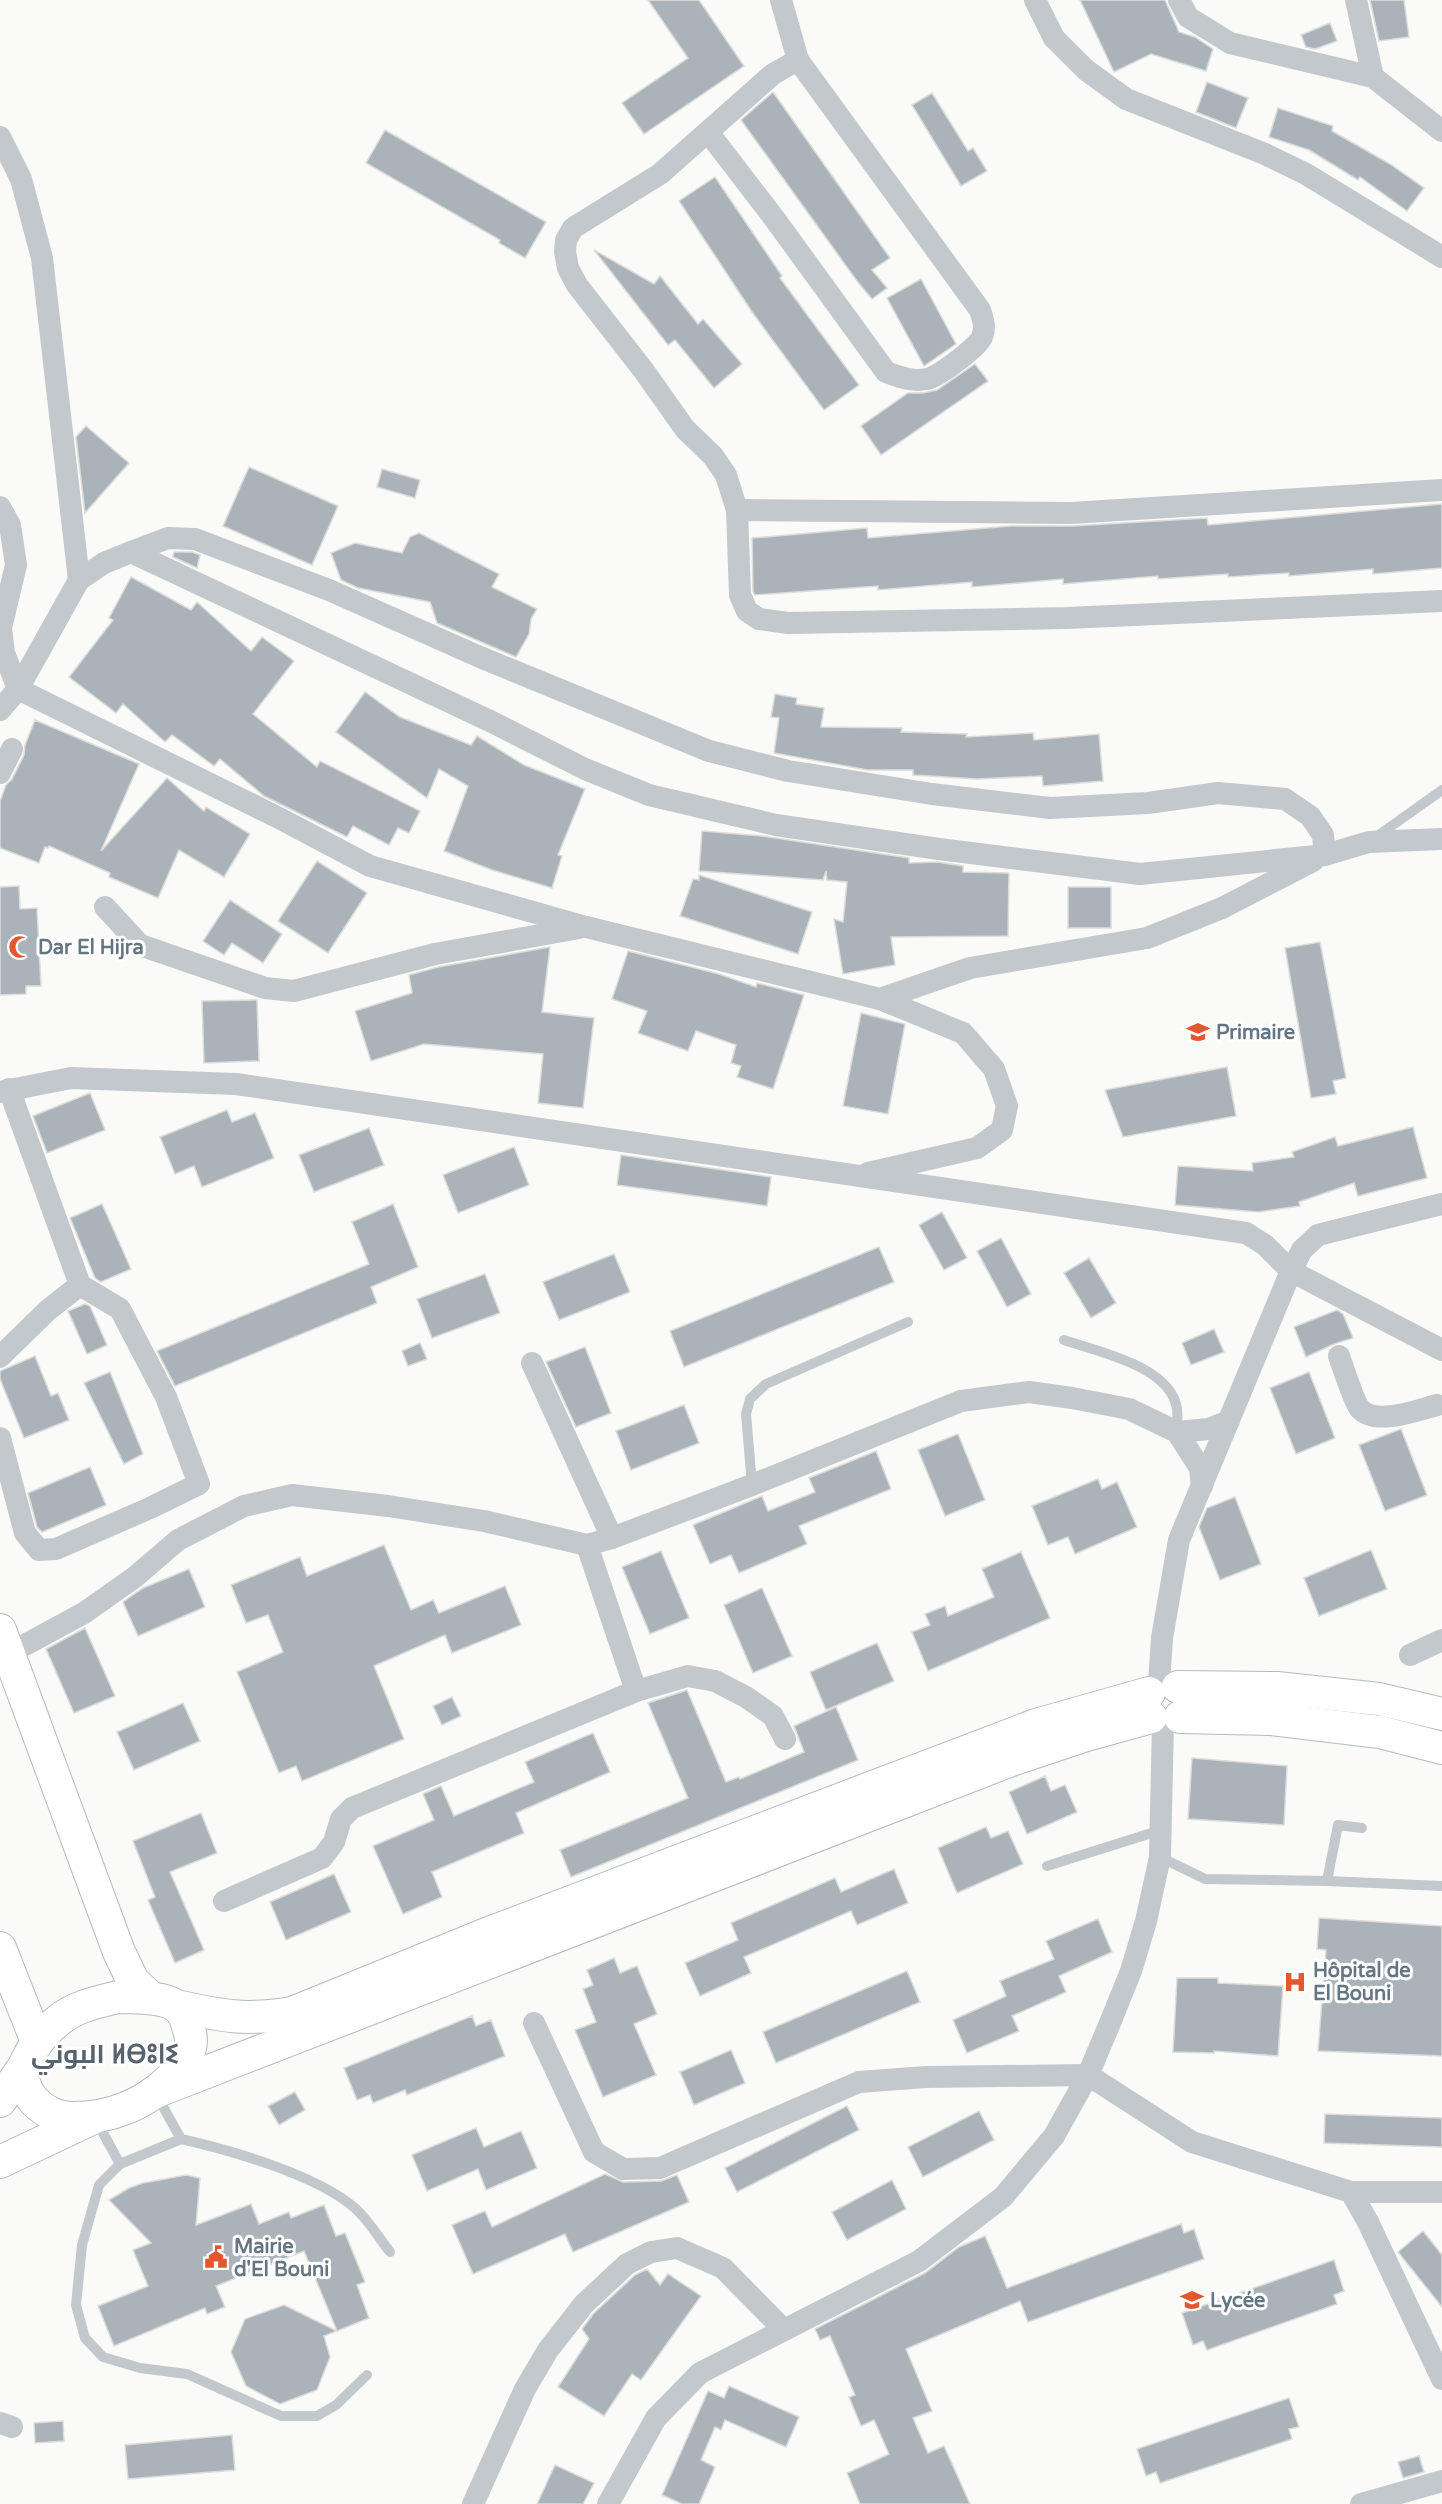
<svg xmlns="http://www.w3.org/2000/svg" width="1442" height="2504" font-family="'Varela Round',Cairo,'Noto Sans Tifinagh',sans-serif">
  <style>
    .building { fill: #aab3b9; stroke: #dcdcda; stroke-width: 1.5 }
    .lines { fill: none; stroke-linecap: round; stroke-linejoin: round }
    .secondary-casing { stroke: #b3babf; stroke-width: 34 }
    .lane { stroke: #c3c8cc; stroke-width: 10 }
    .street { stroke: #c3c8cc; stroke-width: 22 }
    .secondary { stroke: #fff; stroke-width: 32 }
    .labels { text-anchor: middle; stroke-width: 6; stroke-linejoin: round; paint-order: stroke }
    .poi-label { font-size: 20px; font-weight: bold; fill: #657683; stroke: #fff; text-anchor: start }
    .district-label { font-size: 26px; font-weight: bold; fill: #57646e; stroke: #fff }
  </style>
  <rect width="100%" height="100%" fill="#fafaf8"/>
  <g class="building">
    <path d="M648,0H699L744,66L644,134L622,103L688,58Z"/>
    <path d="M1080,0H1165L1179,32L1195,37L1213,49L1206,71L1151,54L1114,72Z"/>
    <path d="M1370,0H1404L1409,37L1379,41Z"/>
    <path d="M1330,23L1337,41L1315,49L1306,47L1301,35Z"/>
    <path d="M1207,82L1248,98L1236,128L1196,112Z"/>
    <path d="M773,92L890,258L872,270L887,288L872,299L857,281L741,120Z"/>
    <path d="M932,93L968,151L973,148L987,171L961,186L912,105Z"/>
    <path d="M1278,108L1333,126L1332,131L1390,164L1424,188L1407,211L1360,177L1358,180L1309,150L1269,137Z"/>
    <path d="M385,130L546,222L525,258L499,243L500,240L366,163Z"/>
    <path d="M715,177L782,276L780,278L859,385L824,410L752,312L679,201Z"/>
    <path d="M594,250L654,284L660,276L698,324L703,319L742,364L714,388L675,340L668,345Z"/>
    <path d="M921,279L956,344L924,366L887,298Z"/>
    <path d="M975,364L988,381L881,455L861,426L908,393H923L937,390Z"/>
    <path d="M86,426L129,463L85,513L76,437Z"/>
    <path d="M249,467L338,506L312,565L223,526Z"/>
    <path d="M382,469L420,480L415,498L377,487Z"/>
    <path d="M1442,504V568L1373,574V569L1289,576V573L1228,577V574L1158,579V576L1063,584V579L972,587V582L878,590V586L755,595L753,592L752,538L867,528L868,538L1011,526H1072L1207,518L1208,525Z"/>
    <path d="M419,533L499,574L492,587L537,609L531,619L529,634L516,657L437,623L430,602L358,588L341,580L331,553L355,543L402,553L410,537Z"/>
    <path d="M174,552H192L200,555L197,568L173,557Z"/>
    <path d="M131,577L191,610L197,602L251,651L262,637L294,661L253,714L317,767L320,761L420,811L409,833L398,828L389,845L353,826L347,837L264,796L220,759L214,766L172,735L165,742L123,704L116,713L69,677L113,620L109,618Z"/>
    <path d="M365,692L400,717L471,745L477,736L524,765L585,789L558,855L562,856L552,888L492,870L444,851L468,786L439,769L427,798L336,732Z"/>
    <path d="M775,694L797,698L796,704L824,708L821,727L902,728L901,732L967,734L966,737L1033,733L1034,740L1099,734L1103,781L1043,786L1042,776L978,779L913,775V770H868L774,753L779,718L771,717Z"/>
    <path d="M35,720L139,764L101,851L167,778L204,811L206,807L250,834L224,877L179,850L158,898L109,877L110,873L49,846L48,848L45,847L39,863L0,848V801L6,785L12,779L24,755L25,745Z"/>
    <path d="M702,831L762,836L909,858V863L937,862L963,866V872L1009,873L1008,936L891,937L895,965L843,974L834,919L843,922L847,882L827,880L826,871L823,880L699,871Z"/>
    <path d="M317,861L367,893L328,953L278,921Z"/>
    <path d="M699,875L812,912L798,954L680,916L693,879L699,880Z"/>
    <path d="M19,886L20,909L37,908L41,986H26V994L0,995V887Z"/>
    <rect x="1068" y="887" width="43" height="41"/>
    <path d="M230,900L282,934L263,963L232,943L224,955L203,941Z"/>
    <path d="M1320,942L1346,1078L1333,1081L1336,1094L1311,1098L1285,948Z"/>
    <path d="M550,947L542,1012L594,1018L583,1108L538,1103L543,1054L424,1044L371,1061L355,1011L412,993L409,975L438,967Z"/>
    <path d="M628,951L719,974L756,987L757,983L804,995L773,1089L737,1077L741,1066L731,1063L736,1045L696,1031L688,1051L638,1033L647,1011L612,999Z"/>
    <path d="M257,1000L259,1061L204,1063L202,1001Z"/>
    <path d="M861,1013L905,1024L888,1114L843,1106Z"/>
    <path d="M1227,1067L1236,1116L1123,1137L1105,1090Z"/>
    <path d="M90,1093L105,1130L47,1153L33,1116Z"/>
    <path d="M227,1110L232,1122L255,1113L274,1158L202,1187L194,1166L175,1174L160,1137Z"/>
    <path d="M1413,1127L1427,1178L1358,1196L1354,1183L1299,1202L1300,1206L1258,1212L1175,1205L1178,1166L1253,1171L1252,1163L1294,1157L1292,1152L1335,1137L1338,1146Z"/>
    <path d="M369,1128L384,1165L314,1192L299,1155Z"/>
    <path d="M514,1147L529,1185L458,1213L443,1175Z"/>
    <path d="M621,1155L771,1177L767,1206L617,1185Z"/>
    <path d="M102,1204L131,1269L101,1282L95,1278L70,1218Z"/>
    <path d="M393,1204L418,1267L371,1287L377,1303L175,1386L157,1351L369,1264L352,1222Z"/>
    <path d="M942,1212L967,1258L944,1270L919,1225Z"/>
    <path d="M1001,1238L1031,1294L1007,1307L977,1251Z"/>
    <path d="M879,1247L894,1282L684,1367L670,1331Z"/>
    <path d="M614,1254L630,1292L559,1320L543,1282Z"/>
    <path d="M1089,1258L1116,1303L1091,1318L1064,1273Z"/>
    <path d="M485,1274L500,1313L432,1338L417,1299Z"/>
    <path d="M85,1304L90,1306L107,1345L87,1354L68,1311Z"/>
    <path d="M1337,1310L1343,1314L1353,1338L1334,1344L1306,1357L1294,1327Z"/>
    <path d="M1214,1329L1224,1352L1191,1365L1182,1343Z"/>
    <path d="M420,1343L427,1359L408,1366L402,1351Z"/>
    <path d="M585,1347L611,1413L576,1427L546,1362Z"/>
    <path d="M35,1356L51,1396L58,1393L69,1420L24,1438L0,1379V1371Z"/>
    <path d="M110,1372L143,1454L124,1464L84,1383Z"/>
    <path d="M1309,1372L1335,1438L1296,1454L1270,1388Z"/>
    <path d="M684,1405L699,1443L631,1470L616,1431Z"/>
    <path d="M1401,1429L1427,1495L1385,1511L1359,1445Z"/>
    <path d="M958,1434L985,1500L945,1516L918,1450Z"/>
    <path d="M876,1451L891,1489L799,1526L807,1544L739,1573L731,1555L710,1564L693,1525L762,1496L768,1511L815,1492L809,1478Z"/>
    <path d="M90,1467L106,1505L42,1532L37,1527L28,1493Z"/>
    <path d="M1098,1479L1102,1489L1117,1482L1137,1527L1075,1554L1068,1537L1048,1545L1032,1506Z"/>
    <path d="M1235,1497L1261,1564L1220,1580L1199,1527L1207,1508Z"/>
    <path d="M384,1545L411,1610L433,1600L439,1613L505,1586L521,1625L452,1653L445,1635L374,1666L404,1739L302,1781L296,1766L279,1773L237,1672L283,1652L268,1615L246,1623L231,1585L300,1557L307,1576Z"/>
    <path d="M1371,1550L1387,1589L1319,1616L1304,1578Z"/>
    <path d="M661,1551L689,1618L650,1634L622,1567Z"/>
    <path d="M1021,1552L1050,1618L928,1671L912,1632L930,1625L925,1614L945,1606L948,1616L994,1597L982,1569Z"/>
    <path d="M189,1569L205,1607L138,1636L123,1602L143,1588Z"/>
    <path d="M762,1588L792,1656L753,1673L724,1605Z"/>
    <path d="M85,1628L115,1696L74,1713L46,1649Z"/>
    <path d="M877,1643L894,1681L826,1710L810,1672Z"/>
    <path d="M687,1690L726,1782L739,1777L740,1779L804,1752L794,1726L836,1707L858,1760L571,1877L560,1850L688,1798L648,1703Z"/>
    <path d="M452,1697L461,1716L442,1725L433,1706Z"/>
    <path d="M183,1703L200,1741L134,1770L117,1732Z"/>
    <path d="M593,1733L610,1772L516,1813L524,1833L432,1872L442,1897L403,1914L373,1846L434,1820L423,1794L441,1786L454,1816L534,1782L525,1762Z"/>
    <path d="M1192,1758L1287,1766L1284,1825L1188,1819Z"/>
    <path d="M1045,1776L1051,1791L1065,1785L1077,1812L1027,1834L1009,1792Z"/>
    <path d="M201,1813L217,1853L170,1872L204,1950L175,1963L148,1900L155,1897L133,1841Z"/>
    <path d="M986,1827L991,1838L1008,1831L1023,1864L957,1893L938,1848Z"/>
    <path d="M894,1869L908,1903L857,1925L851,1911L744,1957L751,1973L700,1996L685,1963L738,1940L731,1923L835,1878L841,1892Z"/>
    <path d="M334,1874L351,1912L286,1940L270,1902Z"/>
    <path d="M1319,1918L1442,1926V2056L1318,2051L1326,1950L1317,1949Z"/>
    <path d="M1098,1919L1112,1952L1059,1976L1066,1992L1012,2016L1019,2031L967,2053L953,2020L1006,1996L1000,1981L1054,1959L1046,1941Z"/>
    <path d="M614,1958L620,1973L637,1966L657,2014L634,2024L656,2075L603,2097L575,2030L596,2022L583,1989L593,1985L587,1970Z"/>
    <path d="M907,1971L920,2002L776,2063L763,2032Z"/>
    <path d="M1177,1978H1218V1983L1283,1986L1278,2056L1214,2051V2053L1173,2052Z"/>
    <path d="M472,2016L476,2026L491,2020L505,2056L407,2095L405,2090L373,2103L370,2095L357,2100L344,2068Z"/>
    <path d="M731,2050L745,2083L694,2105L680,2072Z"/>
    <path d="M295,2092L305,2110L279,2125L268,2106Z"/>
    <path d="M847,2106L859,2130L737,2192L725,2168Z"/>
    <path d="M979,2111L994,2140L923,2177L908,2147Z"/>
    <path d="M1325,2114L1442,2118V2147L1324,2143Z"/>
    <path d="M476,2128L484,2147L521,2131L537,2168L486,2190L478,2169L427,2191L412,2155Z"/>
    <path d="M605,2174L623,2182L661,2181L677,2175L689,2202L573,2252L565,2234L473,2274L452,2225L485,2211L492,2227Z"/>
    <path d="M186,2175L200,2178L196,2225L251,2204L259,2224L289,2212L291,2218L324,2205L336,2236L345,2233L365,2282L357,2285L369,2318L337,2331L304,2251L216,2286L225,2307L207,2314L205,2308L114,2346L98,2306L148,2286L133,2250L151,2243L109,2200L129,2188L143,2183Z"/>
    <path d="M892,2180L906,2209L847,2240L832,2212Z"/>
    <path d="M1181,2224L1184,2233L1194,2229L1204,2259L1028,2322L1020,2301L906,2349L932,2411L913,2418L928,2453L944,2446L970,2504H860L847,2473L889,2454L874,2420L861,2426L849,2397L855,2395L830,2336L820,2340L815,2329L925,2273L959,2247L985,2236L1007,2288Z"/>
    <path d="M1423,2231L1442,2255V2307L1398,2252Z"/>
    <path d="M1334,2260L1344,2291L1334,2295L1337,2304L1207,2350L1203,2341L1193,2345L1182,2313Z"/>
    <path d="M647,2269L660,2285L668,2274L701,2296L641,2380L632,2374L604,2416L558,2387L589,2339L582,2329L594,2313L635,2275Z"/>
    <path d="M284,2305L337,2331L324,2336L330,2357L317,2390L280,2404L246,2386L231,2352L245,2319Z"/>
    <path d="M729,2386L799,2417L786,2447L725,2420L721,2430L715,2427L701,2460L715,2467L699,2504H682L662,2495L708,2391L724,2398Z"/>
    <path d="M1289,2398L1299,2427L1289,2429L1292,2439L1160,2483L1156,2472L1146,2476L1137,2449Z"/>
    <path d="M63,2421L64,2441L35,2443L34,2423Z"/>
    <path d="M232,2435L235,2470L128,2479L125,2445Z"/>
    <path d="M1419,2456L1424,2472L1403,2478L1398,2462Z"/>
    <path d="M555,2465L594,2483L583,2504H537Z"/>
  </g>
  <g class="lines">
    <g class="secondary-casing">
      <g id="secondary">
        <path d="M0,1630L119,1952L133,1981L151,1998"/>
        <path d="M1178,1687L1277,1688L1379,1699L1442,1714"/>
        <path d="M1180,1717L1271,1719L1380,1732L1442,1748"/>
        <path d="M0,1948L37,2042"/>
        <path d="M118,1997C135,1998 162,1996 176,2006C183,2011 187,2022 189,2030C201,2062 153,2098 126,2108C109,2115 92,2118 73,2118C46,2119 14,2092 26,2062C33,2046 45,2031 59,2020C76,2006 98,2002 118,1997Z"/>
        <path d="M176,2006C222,2016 245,2021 292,2013L484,1935L1036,1725L1149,1693"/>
        <path d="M155,2092L1014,1759L1086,1735L1151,1717"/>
        <path d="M0,2101L25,2065"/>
        <path d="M0,2162L91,2119"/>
      </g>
    </g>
    <g class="lane">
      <path d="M1376,837L1442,790"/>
      <path d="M1064,1340C1098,1352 1171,1366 1177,1409C1178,1416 1177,1425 1177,1432"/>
      <path d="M752,1485L746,1414L750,1399L766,1384L908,1322"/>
      <path d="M1160,1857L1205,1879L1327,1881L1442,1886"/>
      <path d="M1047,1866L1161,1830"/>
      <path d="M1327,1881L1338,1825L1362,1828"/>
      <path d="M156,2094L181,2139C230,2150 318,2175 356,2209C369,2221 379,2238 390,2252"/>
      <path d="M96,2120L120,2164L99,2185L82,2245L76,2305L85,2338L103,2357L140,2368L187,2374L281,2416H317L336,2405L367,2375"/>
      <path d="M120,2164L181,2139"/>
    </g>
    <g class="street">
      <path d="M1035,0L1054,38L1086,70L1126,99L1265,154L1306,174L1442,257"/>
      <path d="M1179,0L1188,17L1230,43L1373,77L1442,131"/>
      <path d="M1356,0L1373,77"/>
      <path d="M798,60L773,74L660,174L573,228L566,240L565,252L568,268L577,285L644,371L685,429L713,456L726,475L737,510L740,595L747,611L759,619L788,623L1067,618L1442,601"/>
      <path d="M708,132L774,218L886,372C900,377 912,382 927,379C938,377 978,347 982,337C986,327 983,320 980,310L798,60L781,0"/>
      <path d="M0,137L21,179L42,258L79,580"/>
      <path d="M0,507L10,525L16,565L1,628L4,653L18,689L279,818L370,866L586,927L880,999L970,968L1147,938L1222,908L1313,861"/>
      <path d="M737,510L1071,513L1442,490"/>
      <path d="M0,710L18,689L79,580L104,563L131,552"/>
      <path d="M0,773L12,749"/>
      <path d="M1325,855L1323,835L1310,816L1285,799L1218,793L1148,803L1050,808L932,794L788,771L709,751L480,657L329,590L195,539L168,538L131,552L492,722L585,769L649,795L776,825L939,849L1140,874L1325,855L1369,842L1442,839"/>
      <path d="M105,907L140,945L265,988L294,991L435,954L579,928"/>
      <path d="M0,1092L71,1078L236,1084L1246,1233L1265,1245L1291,1271L1179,1540L1162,1638L1159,1684"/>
      <path d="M868,1173L977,1148L1002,1130L1007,1106L994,1069L963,1033L880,999"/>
      <path d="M1442,1204L1318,1235L1302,1250L1291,1271L1442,1350"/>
      <path d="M1339,1356C1343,1367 1354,1402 1360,1409C1376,1426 1418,1410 1437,1405"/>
      <path d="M0,1357L48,1310L80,1285"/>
      <path d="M532,1363L612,1538"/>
      <path d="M1177,1432L1209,1429L1229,1421"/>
      <path d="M0,1438L25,1533L39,1550L56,1549L150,1508L199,1484L166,1397L120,1309L80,1285L9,1089"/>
      <path d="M10,1653L84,1613L135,1577L178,1540L244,1506L292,1495L388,1506L484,1521L587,1545L612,1538L752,1485L961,1401L1029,1392L1072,1398L1129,1409L1177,1432L1200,1468L1202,1486"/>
      <path d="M1410,1655L1442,1640"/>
      <path d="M636,1691L688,1676L715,1681L746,1697L773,1716L785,1739"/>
      <path d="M224,1901L322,1858L334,1842L341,1819L352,1808L636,1691L587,1545"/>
      <path d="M534,2023L594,2152L623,2169L660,2168L859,2082L926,2077L1088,2075L1192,2142L1351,2192L1368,2222L1442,2379"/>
      <path d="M1351,2192H1442"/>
      <path d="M0,2423L12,2427"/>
      <path d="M473,2504L525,2389L548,2350L584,2304L627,2264L651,2252L677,2248L723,2268L784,2330"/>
      <path d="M608,2504L656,2418L700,2373L919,2261L1003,2197L1054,2136L1088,2075L1110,2023L1131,1971L1146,1921L1160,1857L1163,1723"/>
      <path d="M1361,2504L1442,2481"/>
    </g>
    <use href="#secondary" class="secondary"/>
  </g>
  <defs>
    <g id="mosque-bare" transform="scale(1.8)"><path d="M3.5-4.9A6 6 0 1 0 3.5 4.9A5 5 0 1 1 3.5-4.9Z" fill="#e4572e" stroke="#fff" stroke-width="2.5" paint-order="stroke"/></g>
    <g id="school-bare" transform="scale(1.8)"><path d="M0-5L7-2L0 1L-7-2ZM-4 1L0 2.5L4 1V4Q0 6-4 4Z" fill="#e4572e" stroke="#fff" stroke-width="2.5" paint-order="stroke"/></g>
    <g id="hospital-bare" transform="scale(1.8)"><path d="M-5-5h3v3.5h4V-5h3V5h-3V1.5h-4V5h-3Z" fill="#e4572e" stroke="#fff" stroke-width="2.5" paint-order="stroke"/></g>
    <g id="civic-bare" transform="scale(1.8)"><path d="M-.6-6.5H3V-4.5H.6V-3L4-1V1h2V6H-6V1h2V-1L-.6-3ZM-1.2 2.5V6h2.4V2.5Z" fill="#e4572e" stroke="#fff" stroke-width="2.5" paint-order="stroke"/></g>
  </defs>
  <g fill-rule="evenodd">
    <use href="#mosque-bare" x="20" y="947"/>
    <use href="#school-bare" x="1198" y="1032"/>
    <use href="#hospital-bare" x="1295" y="1982"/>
    <use href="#civic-bare" x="216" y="2257"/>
    <use href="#school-bare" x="1192" y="2300"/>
  </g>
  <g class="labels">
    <g class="poi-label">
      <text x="38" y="954">Dar El Hijra</text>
      <text x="1216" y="1039">Primaire</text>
      <text x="1313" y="1977">Hôpital de<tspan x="1313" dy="23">El Bouni</tspan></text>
      <text x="234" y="2253">Mairie<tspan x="234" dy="23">d'El Bouni</tspan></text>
      <text x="1210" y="2307">Lycée</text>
    </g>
    <g class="district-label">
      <text x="105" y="2063">البوني ⵍⴱⵓⵏⵉ</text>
    </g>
  </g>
</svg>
